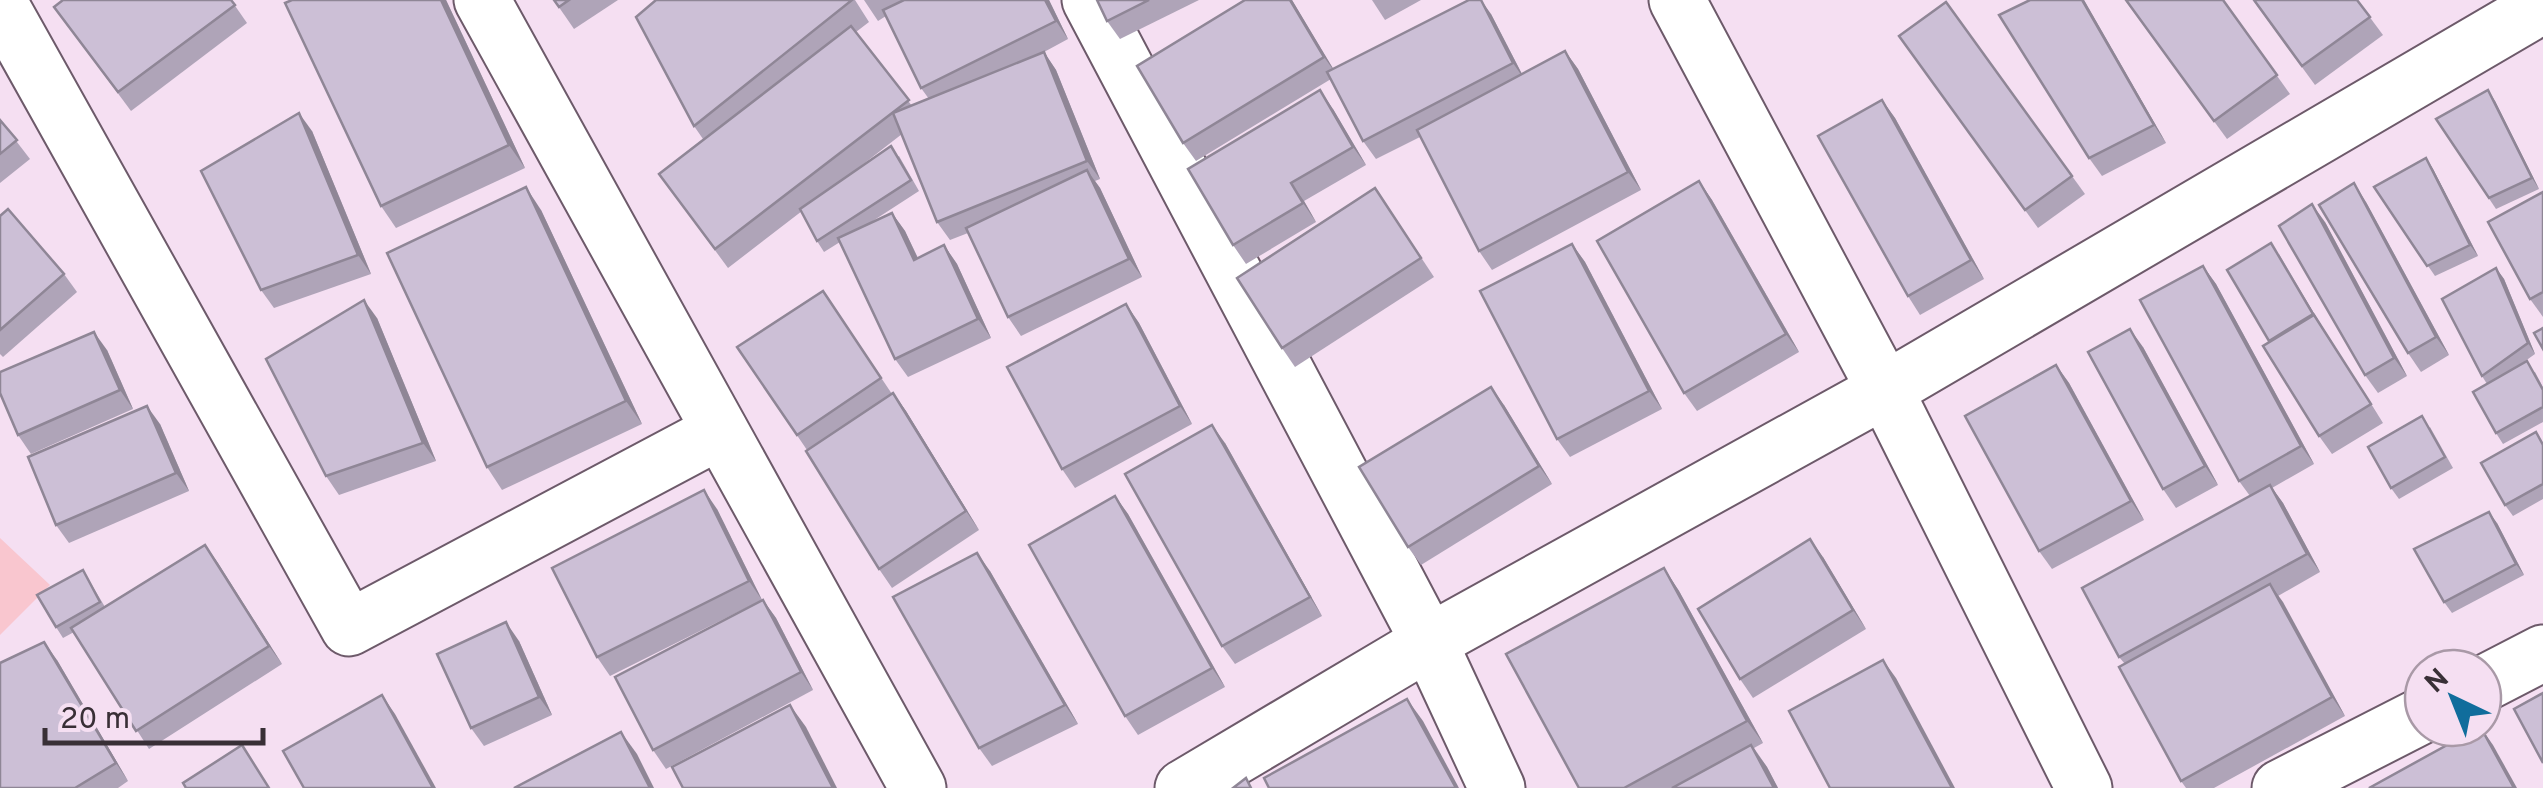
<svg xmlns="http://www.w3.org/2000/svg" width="2543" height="788" font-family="Overpass,sans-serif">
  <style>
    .green { fill: #f9c6cf }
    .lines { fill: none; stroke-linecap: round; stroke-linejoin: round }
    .minor-casing { stroke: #6d5a6a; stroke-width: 59 }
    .minor { stroke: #fff; stroke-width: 55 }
    .wall { fill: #afa4b8 }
    .shaded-wall { fill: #8f8696 }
    .building { fill: #ccbfd6; stroke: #8f8696; stroke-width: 2.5 }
  </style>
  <rect width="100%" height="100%" fill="#f5dff2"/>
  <path class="green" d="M0,538L50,585L0,635Z"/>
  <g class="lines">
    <g class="minor-casing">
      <g id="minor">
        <path d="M482,0L918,788"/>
        <path d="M1090,0L1429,642L1497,788"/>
        <path d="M1677,0L1885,390L2084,788"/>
        <path d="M0,4L349,628L720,431"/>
        <path d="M2483,684L2543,653"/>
        <path d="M1183,788L1429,642L1885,390L2543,5"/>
        <path d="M2280,788L2423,715"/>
      </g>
    </g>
    <use href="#minor" class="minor"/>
  </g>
  <g class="wall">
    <path d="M231,0L247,23L131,111L54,7Z"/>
    <path d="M446,0L525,168L396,228L381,206Z"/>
    <path d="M554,0H618L574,29Z"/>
    <path d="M656,0H855L869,22L856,32L912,106L929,99L921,88L886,16L878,21L864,0H1049L1068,39L1044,52L1056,70L1100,179L1095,181L1100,188L1142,277L1021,336L1008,317L968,233L950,240L937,222L902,134L844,179L899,156L919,191L865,226L892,213L905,231L918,258L944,245L957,264L991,338L908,377L895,359L840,242L824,252L817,241L802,211L728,268L659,174L703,139L694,126Z"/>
    <path d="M1097,0H1199L1120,39L1107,21Z"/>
    <path d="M1245,0H1292L1333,69L1491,14L1522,74L1565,51L1578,69L1641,190L1492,270L1479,251L1420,137L1376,159L1363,141L1331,79L1196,161L1183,143Z"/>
    <path d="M1372,0H1421L1385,20Z"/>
    <path d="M2030,0H2084L2166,143L2102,176L2089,158Z"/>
    <path d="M2125,0H2223L2290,94L2227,139Z"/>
    <path d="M2253,0H2357L2383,35L2315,85Z"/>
    <path d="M1946,2L2085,194L2038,228L1899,36Z"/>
    <path d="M1882,100L1895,118L1984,279L1920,315L1908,296Z"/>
    <path d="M2495,101L2539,189L2496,209L2436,119Z"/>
    <path d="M1333,109L1366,165L1304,201L1316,222L1246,264L1233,245Z"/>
    <path d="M0,120L30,159L0,183Z"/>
    <path d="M312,131L371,274L274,308L261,290Z"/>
    <path d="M2426,158L2433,169L2478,256L2435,276L2374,187Z"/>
    <path d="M1699,181L1712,200L1799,352L1697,411L1684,393Z"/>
    <path d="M2543,192V317L2530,299Z"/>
    <path d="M2366,202L2449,355L2421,372L2408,353Z"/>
    <path d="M1387,206L1434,277L1295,367L1282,348Z"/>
    <path d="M541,210L642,424L502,490L487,467Z"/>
    <path d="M0,216L64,274L77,292L3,357L0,354Z"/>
    <path d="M2325,222L2407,376L2378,393L2365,375Z"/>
    <path d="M1572,244L1585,262L1662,409L1570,457L1557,439Z"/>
    <path d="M2279,254L2318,320L2383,423L2332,454L2319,436L2270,342L2227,270Z"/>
    <path d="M2203,266L2216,284L2314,464L2272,488L2283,503L2320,572L2278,596L2345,716L2214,788H2186L2181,781L2125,664L2119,657L2250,496L2239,481Z"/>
    <path d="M2496,268L2504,279L2535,354L2514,369L2535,372L2543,387V422L2503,444L2496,433L2487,384L2482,376Z"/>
    <path d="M823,291L892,394L893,393L906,411L979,530L892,588L879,569L807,450L737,347Z"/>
    <path d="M1126,304L1139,323L1192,424L1075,488L1062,469Z"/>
    <path d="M377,318L436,461L339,495L326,476Z"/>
    <path d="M2143,347L2218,485L2176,508L2163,489Z"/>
    <path d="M107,350L133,409L31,454L18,435Z"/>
    <path d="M2056,365L2069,383L2144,520L2052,569L2039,551Z"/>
    <path d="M1504,405L1552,484L1421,565L1408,547Z"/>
    <path d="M160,424L189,491L69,543L56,525Z"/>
    <path d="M2430,427L2453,468L2399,499L2391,488Z"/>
    <path d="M2536,432L2543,443V499L2513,516L2505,505Z"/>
    <path d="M1225,443L1322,616L1235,664L1222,646Z"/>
    <path d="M1115,496L1128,514L1225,687L1138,735L1125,716Z"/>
    <path d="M717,509L762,600L610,676L597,657Z"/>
    <path d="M2497,523L2524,575L2452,613L2444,602Z"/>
    <path d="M205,545L282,664L149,749L74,632L63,638L56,627L83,570L105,607Z"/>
    <path d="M1823,557L1866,629L1753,698L1740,679Z"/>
    <path d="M1664,568L1679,591L1763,743L1754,748L1767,767L1778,788H1579Z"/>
    <path d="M990,571L1078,724L992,766L979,748Z"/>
    <path d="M763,600L776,618L813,690L666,769L653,750Z"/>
    <path d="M519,641L552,715L484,746L471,728Z"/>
    <path d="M57,660L128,781L118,788H0Z"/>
  </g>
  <g class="shaded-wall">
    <path d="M441,0H446L525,168L509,145Z"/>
    <path d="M1045,0H1049L1068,39L1056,21Z"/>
    <path d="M1290,0H1292L1337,75L1324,57Z"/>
    <path d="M1481,0L1491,14L1526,82L1513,63Z"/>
    <path d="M2082,0H2084L2166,143L2154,125Z"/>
    <path d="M1565,51L1578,69L1641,190L1628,172Z"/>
    <path d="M1044,52L1056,70L1100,179L1087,161Z"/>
    <path d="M1320,90L1333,109L1366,165L1353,147Z"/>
    <path d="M2488,90L2495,101L2539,189L2532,178Z"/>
    <path d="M1882,100L1895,118L1984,279L1971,260Z"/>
    <path d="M299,113L312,131L371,274L358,255Z"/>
    <path d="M2426,158L2433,169L2478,256L2470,245Z"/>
    <path d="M1087,170L1100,188L1142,277L1129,259Z"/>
    <path d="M1699,181L1712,200L1799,352L1786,334Z"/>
    <path d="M1291,183L1304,201L1316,222L1303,203Z"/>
    <path d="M2354,183L2366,202L2449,355L2436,337Z"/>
    <path d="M526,187L541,210L642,424L626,401Z"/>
    <path d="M2312,204L2325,222L2407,376L2394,358Z"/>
    <path d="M892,213L905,231L927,278L914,260Z"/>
    <path d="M2271,243L2318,320L2383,423L2313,314Z"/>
    <path d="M1572,244L1585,262L1662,409L1649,391Z"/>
    <path d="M944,245L957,264L991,338L978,319Z"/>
    <path d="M2203,266L2216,284L2314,464L2301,446Z"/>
    <path d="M2496,268L2504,279L2535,354L2528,343Z"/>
    <path d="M364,300L377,318L436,461L423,443Z"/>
    <path d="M1126,304L1139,323L1192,424L1180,406Z"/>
    <path d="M2130,329L2143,347L2218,485L2205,466Z"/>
    <path d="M94,332L107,350L133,409L120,390Z"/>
    <path d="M2056,365L2069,383L2144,520L2131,501Z"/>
    <path d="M1491,387L1504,405L1552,484L1539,466Z"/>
    <path d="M893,393L906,411L979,530L966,511Z"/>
    <path d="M147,406L160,424L189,491L176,473Z"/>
    <path d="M1212,425L1225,443L1322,616L1310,597Z"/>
    <path d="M2270,485L2283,503L2320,572L2307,554Z"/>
    <path d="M704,490L717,509L762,600L749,581Z"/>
    <path d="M1115,496L1128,514L1225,687L1212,668Z"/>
    <path d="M2489,512L2497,523L2524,575L2516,564Z"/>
    <path d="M1810,539L1823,557L1866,629L1853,610Z"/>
    <path d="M205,545L218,563L282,664L269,646Z"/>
    <path d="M977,553L990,571L1078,724L1065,705Z"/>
    <path d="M1664,568L1679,591L1763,743L1747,721Z"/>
    <path d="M2270,584L2283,602L2345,716L2332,697Z"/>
    <path d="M763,600L776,618L813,690L801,672Z"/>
    <path d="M506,622L519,641L552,715L539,697Z"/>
    <path d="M44,642L57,660L128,781L116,763Z"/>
    <path d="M1883,660L1896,678L1955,788H1952Z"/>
    <path d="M382,695L395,714L436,788H433Z"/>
    <path d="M1407,699L1423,721L1459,788H1456Z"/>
    <path d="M790,705L806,727L837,788H833Z"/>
    <path d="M2481,728L2493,745L2517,788H2514Z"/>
    <path d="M621,732L637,754L654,788H650Z"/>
    <path d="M1751,745L1767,767L1778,788H1774Z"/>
  </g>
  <g class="building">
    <path d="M63,0H231L235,5L118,92L54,7Z"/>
    <path d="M292,0H441L509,145L381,206L285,3Z"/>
    <path d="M554,0H569L559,7Z"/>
    <path d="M656,0H852L694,126L636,17Z"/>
    <path d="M904,0H1045L1056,21L921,88L883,10Z"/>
    <path d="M1097,0H1149L1107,21Z"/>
    <path d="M1245,0H1290L1324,57L1183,143L1137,66Z"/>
    <path d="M1469,0H1481L1513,63L1363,141L1327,72Z"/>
    <path d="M2030,0H2082L2154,125L2089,158L1999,15Z"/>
    <path d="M2126,0H2223L2277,75L2214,121Z"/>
    <path d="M2254,0H2357L2370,17L2302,66Z"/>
    <path d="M1946,2L2072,176L2025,210L1899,36Z"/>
    <path d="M851,26L909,100L715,249L659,174Z"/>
    <path d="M1565,51L1628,172L1479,251L1417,130Z"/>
    <path d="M1044,52L1087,161L937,222L893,113Z"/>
    <path d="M1320,90L1353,147L1291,183L1303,203L1233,245L1188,169Z"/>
    <path d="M2488,90L2532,178L2489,198L2436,119Z"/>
    <path d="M1882,100L1971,260L1908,296L1818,136Z"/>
    <path d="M299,113L358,255L261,290L201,171Z"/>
    <path d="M0,120L17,140L0,154Z"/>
    <path d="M891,146L911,180L817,241L800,209Z"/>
    <path d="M2426,158L2470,245L2427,266L2374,187Z"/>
    <path d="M1087,170L1129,259L1008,317L966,228Z"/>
    <path d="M1699,181L1786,334L1684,393L1597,241Z"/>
    <path d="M2354,183L2436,337L2408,353L2319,205Z"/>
    <path d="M526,187L626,401L487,467L387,253Z"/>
    <path d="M1375,188L1421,258L1282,348L1237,278Z"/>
    <path d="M2543,192V292L2530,299L2488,222Z"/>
    <path d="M2312,204L2394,358L2365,375L2279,226Z"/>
    <path d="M8,209L64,274L0,330V216Z"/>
    <path d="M892,213L914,260L944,245L978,319L895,359L838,238Z"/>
    <path d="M2271,243L2313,314L2269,341L2227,270Z"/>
    <path d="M1572,244L1649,391L1557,439L1480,291Z"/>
    <path d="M2203,266L2301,446L2239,481L2140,300Z"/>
    <path d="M2496,268L2528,343L2482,376L2442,299Z"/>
    <path d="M823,291L881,378L797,435L737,347Z"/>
    <path d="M364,300L423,443L326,476L266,359Z"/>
    <path d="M1126,304L1180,406L1062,469L1007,367Z"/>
    <path d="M2314,315L2371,404L2319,436L2263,346Z"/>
    <path d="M2543,328V349L2534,333Z"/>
    <path d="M2130,329L2205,466L2163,489L2088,352Z"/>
    <path d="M94,332L120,390L18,435L0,393V372Z"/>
    <path d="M2527,361L2543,390V407L2496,433L2473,392Z"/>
    <path d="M2056,365L2131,501L2039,551L1965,416Z"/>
    <path d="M1491,387L1539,466L1408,547L1359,467Z"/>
    <path d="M893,393L966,511L879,569L806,451Z"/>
    <path d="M147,406L176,473L56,525L28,457Z"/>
    <path d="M2422,416L2445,457L2391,488L2368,447Z"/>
    <path d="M1212,425L1310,597L1222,646L1125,474Z"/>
    <path d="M2536,432L2543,445V484L2505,505L2481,463Z"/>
    <path d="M2270,485L2307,554L2119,657L2082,588Z"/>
    <path d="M704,490L749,581L597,657L552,568Z"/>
    <path d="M1115,496L1212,668L1125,716L1029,545Z"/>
    <path d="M2489,512L2516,564L2444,602L2414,549Z"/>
    <path d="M1810,539L1853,610L1740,679L1698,609Z"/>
    <path d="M205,545L269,646L136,731L71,628Z"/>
    <path d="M977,553L1065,705L979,748L893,597Z"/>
    <path d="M1664,568L1747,721L1624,788H1579L1506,654Z"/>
    <path d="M83,570L100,602L56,627L37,595Z"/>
    <path d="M2270,584L2332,697L2181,781L2119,667Z"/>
    <path d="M763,600L801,672L653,750L615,677Z"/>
    <path d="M506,622L539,697L471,728L437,654Z"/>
    <path d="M44,642L116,763L75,788H0V663Z"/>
    <path d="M1883,660L1952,788H1830L1789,711Z"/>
    <path d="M2543,693V763L2514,709Z"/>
    <path d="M382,695L433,788H304L283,751Z"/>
    <path d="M1407,699L1456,788H1269L1264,778Z"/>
    <path d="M790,705L833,788H683L672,767Z"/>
    <path d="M2478,728H2481L2514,788H2369Z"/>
    <path d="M621,732L650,788H514Z"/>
    <path d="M242,745L269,788H186L183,783Z"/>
    <path d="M1751,745L1774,788H1672Z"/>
    <path d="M1246,778L1251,788H1233Z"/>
  </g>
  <g transform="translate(2453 698) rotate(317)"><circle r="48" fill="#f5dff2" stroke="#a999a7" stroke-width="2.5"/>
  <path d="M0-8L18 38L0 25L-18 38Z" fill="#106d9c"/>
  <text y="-15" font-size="28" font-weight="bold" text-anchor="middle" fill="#382f36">N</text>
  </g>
  <path d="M45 728v15h218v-15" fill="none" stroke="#382f36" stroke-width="5"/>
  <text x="60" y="728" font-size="30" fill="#382f36" stroke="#f5dff2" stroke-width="8" paint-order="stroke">20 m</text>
</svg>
